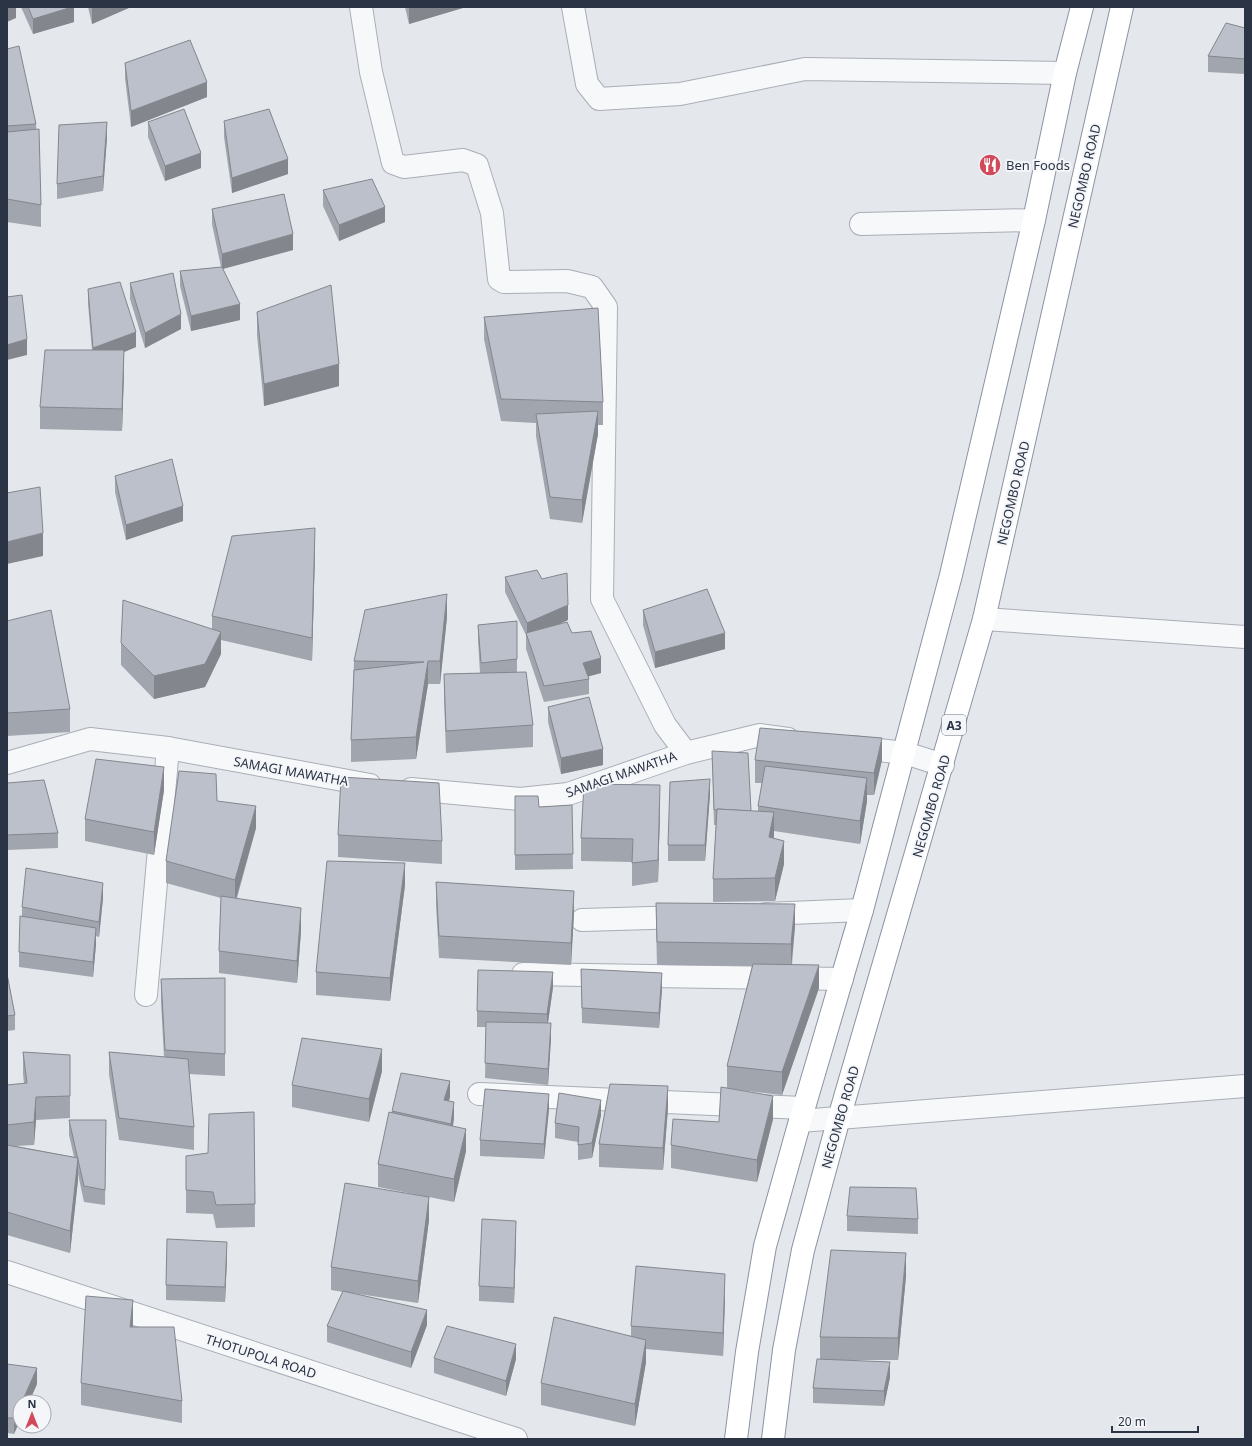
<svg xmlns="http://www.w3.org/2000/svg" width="1252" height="1446" font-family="'Noto Sans',sans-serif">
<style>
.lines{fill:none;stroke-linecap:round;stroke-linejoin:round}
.minor-casing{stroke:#a9aeb7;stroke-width:24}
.trunk-casing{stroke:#8b94a3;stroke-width:24}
.minor{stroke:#f7f8fa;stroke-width:22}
.trunk{stroke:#fff;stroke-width:22}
.wall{fill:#a1a5ae}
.shaded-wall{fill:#83868d}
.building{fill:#bbc0ca;stroke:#83868d}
.labels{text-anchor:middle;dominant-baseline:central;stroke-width:4;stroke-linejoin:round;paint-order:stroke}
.shield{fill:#f4f6f9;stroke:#676e7b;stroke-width:1}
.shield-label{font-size:12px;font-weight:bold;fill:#2b3445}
.poi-label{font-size:13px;fill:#2b3445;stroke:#f4f6f9;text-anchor:start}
.street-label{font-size:13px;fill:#2b3445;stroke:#f4f6f9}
</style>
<rect width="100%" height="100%" fill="#e4e7ec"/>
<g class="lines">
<!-- minor casing -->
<g class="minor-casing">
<g id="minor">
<path d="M361,7l10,65 22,91 11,4 59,-7 14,5 15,48 7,66 5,3 63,-1 25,6 14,20 -4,292 63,126 21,28"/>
<path d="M573,7l14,77 12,15 81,-5 125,-25 260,4"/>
<path d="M861,224l173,-4"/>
<path d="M984,619l261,18"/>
<path d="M852,747l53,6 38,12"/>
<path d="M7,763l83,-24 78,9 202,37"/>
<path d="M411,789l109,10 48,-5 118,-41 74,-18 28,4"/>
<path d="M766,914l96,-4"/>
<path d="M582,920l103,-3"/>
<path d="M523,974l319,5"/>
<path d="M146,995l22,-247"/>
<path d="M479,1094l325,14"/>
<path d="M800,1121l445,-35"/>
<path d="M7,1272l509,167"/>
</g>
</g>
<!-- trunk casing -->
<g class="trunk-casing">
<g id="trunk">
<path d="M736,1439l11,-87 18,-106 35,-125 62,-211 89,-335 83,-355 31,-147 17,-66"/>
<path d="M773,1439l11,-89 19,-100 36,-132 145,-499 138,-612"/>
</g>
</g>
<!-- minor -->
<use href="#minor" class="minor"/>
<!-- trunk -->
<use href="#trunk" class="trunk"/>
</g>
<!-- wall -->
<g class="wall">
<path d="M21,7h53v15l-41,12z"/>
<path d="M88,7h43l-39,17z"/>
<path d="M405,7h61l-57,17z"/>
<path d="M1245,28v46l-37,-2v-16z"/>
<path d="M7,49l29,75 5,81v22l-34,-5z"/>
<path d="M125,63l82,34 -76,30 -6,-49z"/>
<path d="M224,121l64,53 -56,19 -8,-56z"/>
<path d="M148,122l53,46 -36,13 -17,-44z"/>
<path d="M107,137l-4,54 -46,8v-15z"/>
<path d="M323,190l62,32 -46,19 -16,-35z"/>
<path d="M212,209l81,41 -70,19 17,51 -49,11 -11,-45v-15l41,-4 -9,-43z"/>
<path d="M130,283l51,46 -36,19 -15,-49z"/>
<path d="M88,289l48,58 -12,5v20l-2,59 -82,-2v-22l52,-57 -4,-46z"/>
<path d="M257,312l82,74 -75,20 -7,-71z"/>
<path d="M484,317l119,85v23h-5v9l-16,89 -32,-4 -14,-83v-13l-35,-2 -17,-82z"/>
<path d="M115,476l68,45 -57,19 -11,-48z"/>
<path d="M315,551l-3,110 -91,-21v14l-16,33 -51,12 -33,-34v-22l91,-14v-13z"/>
<path d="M505,577l37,2 26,41 -10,4 14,9 29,40 -13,3 1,3v15l-45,8 -18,-53v-14l-21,-43z"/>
<path d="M643,610l82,39 -70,19 -12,-43z"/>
<path d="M447,617l-7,67h-12l-12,75 -65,3v-22l3,-79z"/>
<path d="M7,621l63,88v23l-63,4z"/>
<path d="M517,621v51l16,53v22l-87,6 -2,-56v-23l36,-1 -2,-33v-15z"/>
<path d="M548,707l55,58 -42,9 -13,-52z"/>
<path d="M712,751l39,60h7v-5l4,-23h-7v-23h127l-8,35h-7v6l-7,43 -86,-13v7l10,26 -9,37 -62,1v-23l3,-54h-2z"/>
<path d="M7,783l51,50v15l-51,2z"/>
<path d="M164,790l-10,65 -69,-14v-22z"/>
<path d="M710,794l-5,67h-37v-16z"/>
<path d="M515,796l24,11 33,-2 1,64 -58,1z"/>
<path d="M217,801l39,27 -19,70 64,33 -4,52 -78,-10v-22l2,-53 -55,-15v-22z"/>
<path d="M660,808l-2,74 -26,4v-24l-51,-1v-23z"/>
<path d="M338,835l104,6v23l-104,-7z"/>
<path d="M436,882l138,31 -3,52 -132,-7 -3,-53z"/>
<path d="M405,885l-15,116 -74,-6v-23z"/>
<path d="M103,898l-4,39 -3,-1v8l-3,33 -74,-10v-15l3,-36v-9z"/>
<path d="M656,903l139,23 -3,39 27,23 -37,107 -44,-5 35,29 -16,63 -86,-14v-23l48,-23 8,-34v-22l25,-100 -95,-1 -1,-40z"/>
<path d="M581,969l81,20 -3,39 -77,-5z"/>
<path d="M7,974l8,41v15l-8,1z"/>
<path d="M225,978v98l-36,-2 5,53v23l-75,-10 -10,-66v-22l55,5 -3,-55v-23z"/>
<path d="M553,987l-5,36 3,15 -3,47 -63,-7 1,-51h-9v-16z"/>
<path d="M23,1052l47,3v63l-34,2 -2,25 -18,1 58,11 -5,-22v-15h37l-1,85 -21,-3 -6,-28v6l-8,73 -63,-18v-150l17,-1 -1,-10z"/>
<path d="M382,1071l-13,51 -77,-15v-22z"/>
<path d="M450,1097l-1,4 5,16 -1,9 13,25 -12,51 -25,-5v23l-11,83 -66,-10 75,32 -16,43 -84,-26v-16l16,-34 -12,-2v-23l93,-71 -46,-9v-23l14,-53z"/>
<path d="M668,1108l-5,62 -64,-3v-23z"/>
<path d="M549,1109l-5,50 -64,-3v-16z"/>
<path d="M254,1112l1,115 -39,1 -3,-14 -27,-1v-57l22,-3z"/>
<path d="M601,1115l-9,43 -14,2v-18l-23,-4v-15z"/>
<path d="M847,1216l71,3v15l-71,-3z"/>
<path d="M516,1236l-2,67 -35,-2v-15z"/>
<path d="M227,1257l-2,45 -59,-2v-15z"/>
<path d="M906,1276l-8,84h-53l45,17 -6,29 -71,-3v-15l7,-29v-22z"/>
<path d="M725,1297l-2,59 -77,-7v13l-11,64 -94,-21v-22l90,-47v-10z"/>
<path d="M133,1323v4l49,74v22l-101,-18v-22z"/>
<path d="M434,1358l82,1 -10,37 -72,-23z"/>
<path d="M7,1364l30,20 -8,18h-9l-6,32 -7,-1z"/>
</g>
<!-- shaded-wall -->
<g class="shaded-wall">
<path d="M7,7h9v11l-9,4z"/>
<path d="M72,7h2v15l-41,12v-15z"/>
<path d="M92,7h39l-39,17z"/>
<path d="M409,7h57l-57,17z"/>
<path d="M207,82v15l-76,30v-16z"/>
<path d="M107,122v15l-4,54v-15z"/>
<path d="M201,153v15l-36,13v-15z"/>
<path d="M288,159v15l-56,19v-15z"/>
<path d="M385,207v15l-46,19v-16z"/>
<path d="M293,234v16l-71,19v-15z"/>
<path d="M240,304v16l-49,11v-15z"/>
<path d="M181,314v15l-36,19v-15z"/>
<path d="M136,332v15l-12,5v20l-2,59v-22l-29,-45v-16z"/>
<path d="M27,339v16l-20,5v-15z"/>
<path d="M339,364v22l-75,20v-22z"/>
<path d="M598,411v23l-16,89v-23z"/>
<path d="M183,506v15l-57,19v-15z"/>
<path d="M315,528v23l-3,110v-23z"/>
<path d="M43,533v23l-36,8v-22z"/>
<path d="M447,594v23l-7,67v-23z"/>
<path d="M568,605v15l-41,18v-15z"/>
<path d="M221,632v22l-16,33 -51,12v-23z"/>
<path d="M725,633v16l-70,19v-16z"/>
<path d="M601,658v15l-18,5v-15z"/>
<path d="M428,661v23l-12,75v-22z"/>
<path d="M882,738v22l-8,35v-22z"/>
<path d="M603,749v16l-42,9v-16z"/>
<path d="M164,767v23l-10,65v-23z"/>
<path d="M867,778v23l-7,43v-23z"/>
<path d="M710,779v15l-5,67v-16z"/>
<path d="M660,785v23l-2,74v-22z"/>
<path d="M256,806v22l-21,74v-22z"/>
<path d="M774,812v23l-5,24v-22z"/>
<path d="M784,841v23l-9,37v-23z"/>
<path d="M405,863v22l-15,116v-23z"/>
<path d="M103,883v15l-4,39v-15z"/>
<path d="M574,891v22l-3,52v-22z"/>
<path d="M795,904v22l-4,41v-23z"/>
<path d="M301,908v23l-4,52v-22z"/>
<path d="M96,928v16l-3,33v-15z"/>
<path d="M819,965v23l-37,107v-23z"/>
<path d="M553,972v15l-6,42v-15z"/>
<path d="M662,973v16l-3,39v-15z"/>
<path d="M551,1023v15l-3,47v-16z"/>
<path d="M382,1049v22l-13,51v-23z"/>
<path d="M450,1081v16l-6,18v-15z"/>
<path d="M668,1086v22l-5,62v-22z"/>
<path d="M549,1094v15l-5,50v-15z"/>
<path d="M773,1096v23l-16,63v-22z"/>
<path d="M36,1097v23l-2,25v-23z"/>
<path d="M601,1100v15l-9,43v-15z"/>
<path d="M454,1102v15l-3,23v-16z"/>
<path d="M466,1129v22l-12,51v-23z"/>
<path d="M78,1158v22l-8,73v-22z"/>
<path d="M429,1197v23l-11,83v-22z"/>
<path d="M516,1221v15l-2,67v-15z"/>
<path d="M227,1242v15l-2,45v-15z"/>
<path d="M906,1253v23l-8,84v-22z"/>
<path d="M725,1274v23l-2,59v-23z"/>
<path d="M133,1300v23l-3,27v-23z"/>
<path d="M427,1310v15l-16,43v-16z"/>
<path d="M646,1340v22l-11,64v-22z"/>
<path d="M516,1344v15l-10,37v-15z"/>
<path d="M890,1362v15l-6,29v-15z"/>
<path d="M37,1368v16l-8,18h-7z"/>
<path d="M20,1406v15l-6,13v-16z"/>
</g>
<!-- building -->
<g class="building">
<path d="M28,7h44l-39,12z"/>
<path d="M1226,23l19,5v31l-37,-3z"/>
<path d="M190,40l17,42 -76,29 -6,-48z"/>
<path d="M19,46l17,78 -29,2v-77z"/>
<path d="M184,109l17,44 -36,13 -17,-44z"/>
<path d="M269,109l19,50 -56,19 -8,-57z"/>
<path d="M107,122l-4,54 -46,8 2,-59z"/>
<path d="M39,129l2,76 -34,-6v-67z"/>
<path d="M372,179l13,28 -46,18 -16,-35z"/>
<path d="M284,194l9,40 -71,20 -10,-45z"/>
<path d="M222,267l18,37 -49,12 -11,-45z"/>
<path d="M173,273l8,41 -36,19 -15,-50z"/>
<path d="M120,282l16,50 -43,16 -5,-59z"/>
<path d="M331,285l8,79 -75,20 -7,-72z"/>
<path d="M22,295l5,44 -20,6v-48z"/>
<path d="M598,308l5,94 -102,-3 -17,-82z"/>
<path d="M45,350h79l-2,59 -82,-2z"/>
<path d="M598,411l-16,89 -32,-3 -14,-83z"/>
<path d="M172,459l11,47 -57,19 -11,-49z"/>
<path d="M40,487l3,46 -36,9v-49z"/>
<path d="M315,528l-3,110 -100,-22 20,-80z"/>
<path d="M537,570l5,9 25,-6 1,32 -41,18 -22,-46z"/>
<path d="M707,589l18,44 -70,19 -12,-42z"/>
<path d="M447,594l-7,67h-12l-12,76 -65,3 3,-70 70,-8 -70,-1 11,-51z"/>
<path d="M123,600l98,32 -16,32 -51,12 -33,-33z"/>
<path d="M51,610l19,99 -63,4v-92z"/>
<path d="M517,621v38l-36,4 -3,-38z"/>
<path d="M567,622l5,11 19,-2 10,27 -18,5 6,16 -45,7 -18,-53z"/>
<path d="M526,672l7,53 -87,6 -2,-57z"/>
<path d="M589,697l14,52 -42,9 -13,-51z"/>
<path d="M760,728l122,10 -8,35 -119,-13z"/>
<path d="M712,751l36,2 3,58 -34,-2v1h-3z"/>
<path d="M96,759l68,8 -10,65 -69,-13z"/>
<path d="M765,766l102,12 -7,43 -102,-15z"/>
<path d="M179,771l37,3 1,27 39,5 -21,74 -69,-19z"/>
<path d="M341,777l98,6 3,58 -104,-6z"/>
<path d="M710,779l-5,66h-37l2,-63z"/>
<path d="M44,780l14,53 -51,2v-52z"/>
<path d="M584,784l76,1 -2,75 -26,3 1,-24 -52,-1z"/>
<path d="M515,796h23l1,11 33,-2 1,49 -58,1z"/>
<path d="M717,809l57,3 -5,25 15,4 -9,37 -62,1z"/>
<path d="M327,861l78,2 -15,115 -74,-6z"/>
<path d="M26,868l77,15 -4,39 -77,-15z"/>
<path d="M436,882l138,9 -3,52 -132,-7z"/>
<path d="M221,896l80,12 -4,53 -78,-10z"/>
<path d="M656,903l139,1 -4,40 -134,-2z"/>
<path d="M20,916l76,12 -3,34 -74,-10z"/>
<path d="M753,964l66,1 -37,107 -55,-6z"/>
<path d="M581,969l81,4 -3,40 -77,-5z"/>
<path d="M478,970l75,2 -6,42 -70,-3z"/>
<path d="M7,974l8,41 -8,1z"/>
<path d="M225,978v76l-60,-4 -4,-71z"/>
<path d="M486,1022l65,1 -3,46 -63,-6z"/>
<path d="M302,1038l80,11 -13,50 -77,-14z"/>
<path d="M23,1052l47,3v41l-34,1 -2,25 -27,3v-40l20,-2z"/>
<path d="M109,1052l79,7 6,68 -75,-9z"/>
<path d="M401,1073l49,8 -6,19 10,2 -3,22 -59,-13z"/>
<path d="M610,1084l58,2 -5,62 -64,-4z"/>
<path d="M721,1087l52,9 -16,64 -86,-15 2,-26 46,3z"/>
<path d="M485,1089l64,5 -5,50 -64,-4z"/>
<path d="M559,1093l42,7 -9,43 -14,2 1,-18 -24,-4z"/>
<path d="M254,1112l1,92 -39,1 -3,-13 -27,-2v-34l22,-3 1,-39z"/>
<path d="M389,1112l77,17 -12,50 -76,-15z"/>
<path d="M69,1120h37l-1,70 -21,-4z"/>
<path d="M7,1145l71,13 -8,73 -63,-19z"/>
<path d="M345,1183l84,14 -11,84 -87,-14z"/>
<path d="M850,1187l66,1 2,31 -71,-3z"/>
<path d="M482,1219l34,2 -2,67 -35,-2z"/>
<path d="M167,1239l60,3 -2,45 -59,-2z"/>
<path d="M831,1250l75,3 -8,85 -78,-1z"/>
<path d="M636,1266l89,8 -2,59 -92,-7z"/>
<path d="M343,1291l84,19 -16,42 -84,-26z"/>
<path d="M86,1296l47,4 -3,27h44l8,74 -101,-18z"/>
<path d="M554,1317l92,23 -11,64 -94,-21z"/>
<path d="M447,1326l69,18 -10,37 -72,-23z"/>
<path d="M817,1359l73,3 -6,29 -71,-3z"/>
<path d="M7,1364l30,4 -15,34h-2v4l-6,12h-7z"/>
</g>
<!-- icons -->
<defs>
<g id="restaurant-disc" transform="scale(1.15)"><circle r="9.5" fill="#d1495b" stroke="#f4f6f9"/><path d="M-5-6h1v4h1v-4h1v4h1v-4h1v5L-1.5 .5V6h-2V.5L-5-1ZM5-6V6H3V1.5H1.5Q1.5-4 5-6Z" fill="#fff"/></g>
</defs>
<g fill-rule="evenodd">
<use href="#restaurant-disc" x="990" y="165"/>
</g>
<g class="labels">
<!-- shield labels -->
<rect class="shield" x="942" y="715" width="24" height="20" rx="3"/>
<g class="shield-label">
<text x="954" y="725">A3</text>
</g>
<!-- poi labels -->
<g class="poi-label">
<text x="1006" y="165">Ben Foods</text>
</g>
<!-- street labels -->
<g class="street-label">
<text transform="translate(1084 176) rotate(-77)">NEGOMBO ROAD</text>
<text transform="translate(1013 493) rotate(-77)">NEGOMBO ROAD</text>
<text transform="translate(291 771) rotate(10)">SAMAGI MAWATHA</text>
<text transform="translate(621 774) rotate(-19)">SAMAGI MAWATHA</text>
<text transform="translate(931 806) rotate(-74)">NEGOMBO ROAD</text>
<text transform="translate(840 1117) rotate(-74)">NEGOMBO ROAD</text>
<text transform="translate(261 1356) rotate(18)">THOTUPOLA ROAD</text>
</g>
</g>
<!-- border -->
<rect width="1252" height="1446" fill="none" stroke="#2b3445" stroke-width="16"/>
<!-- north arrow -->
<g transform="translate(32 1414)"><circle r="19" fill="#f4f6f9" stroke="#a4a8b1"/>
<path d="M0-3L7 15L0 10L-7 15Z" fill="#d1495b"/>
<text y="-6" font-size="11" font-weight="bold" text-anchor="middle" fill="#2b3445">N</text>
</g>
<!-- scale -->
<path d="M1112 1426v6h86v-6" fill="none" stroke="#2b3445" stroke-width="2"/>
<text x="1118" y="1426" font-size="12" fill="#2b3445" stroke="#f4f6f9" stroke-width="3" paint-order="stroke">20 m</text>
</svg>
